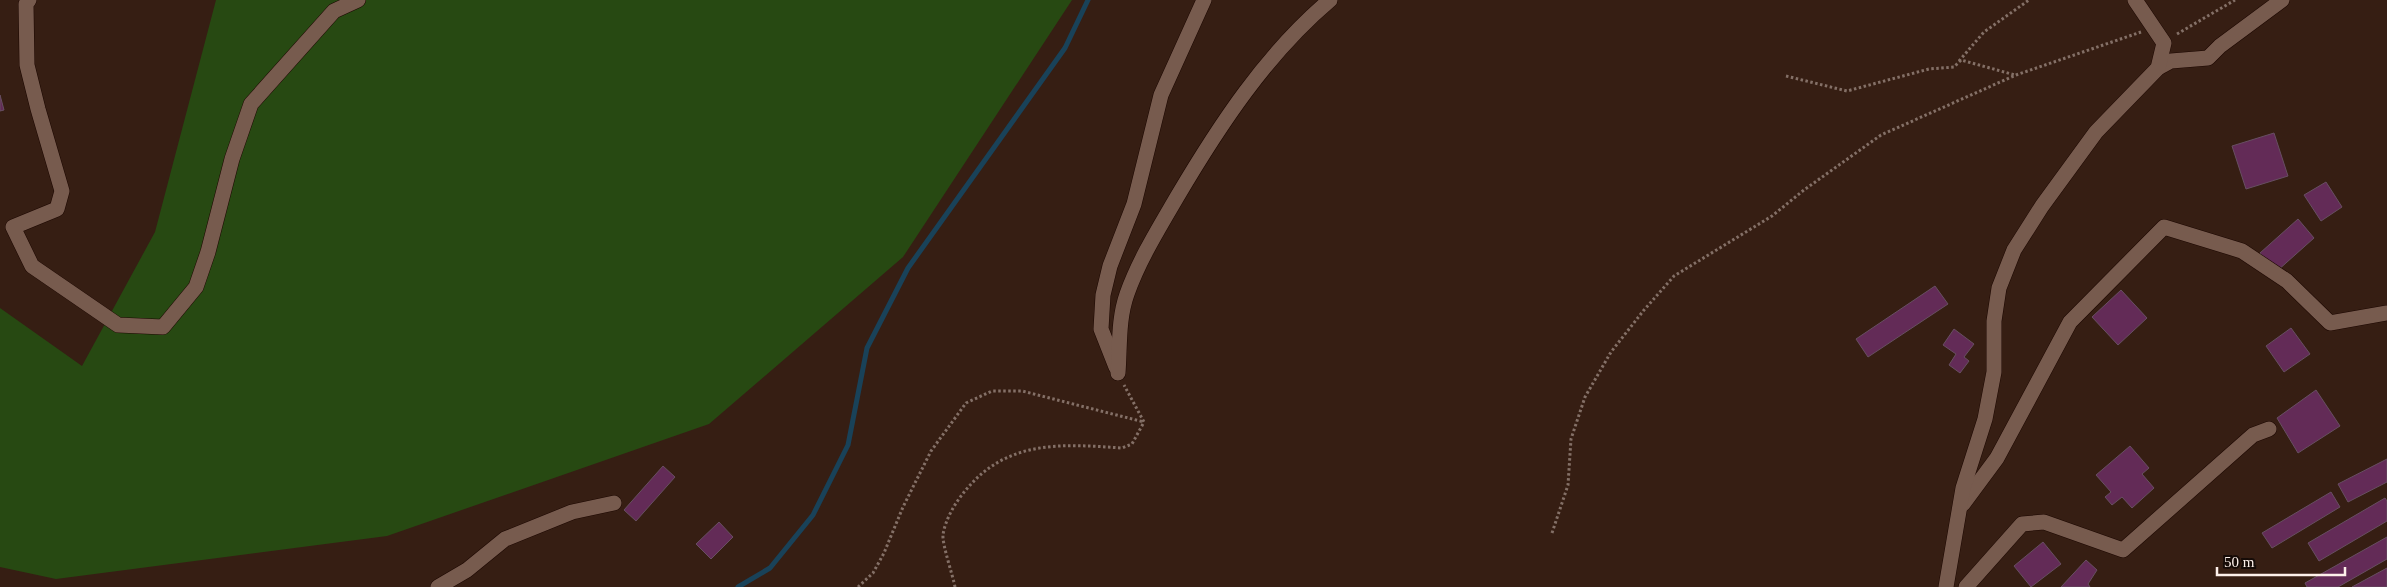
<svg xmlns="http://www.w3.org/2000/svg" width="2387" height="587" font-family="Georgia,serif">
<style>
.green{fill:#274912}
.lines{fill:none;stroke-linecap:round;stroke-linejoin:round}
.stream{stroke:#194259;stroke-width:5}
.building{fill:#632b57;stroke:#674f61}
.minor-casing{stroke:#1c0701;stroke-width:16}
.path{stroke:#847067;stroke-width:3;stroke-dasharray:2.5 2.5;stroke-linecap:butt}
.minor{stroke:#775b4e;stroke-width:15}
</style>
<rect width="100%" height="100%" fill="#361e13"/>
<!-- green -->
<path class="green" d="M216,0h856l-169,257 -194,167 -322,112 -331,43 -56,-12v-259l82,58 73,-134z"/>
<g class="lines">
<!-- stream -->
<path class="stream" d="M738,587l32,-19 43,-53 35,-70 19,-97 41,-80 157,-220 23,-48"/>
</g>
<!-- building -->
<g class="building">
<path d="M0,95l4,15 -4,1z"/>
<path d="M2274,133l14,43 -42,13 -14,-43z"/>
<path d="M2326,182l16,25 -21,14 -17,-26z"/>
<path d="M2298,219l16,19 -37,33 -17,-18z"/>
<path d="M1935,286l13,18 -80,53 -12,-18z"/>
<path d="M2121,290l26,28 -29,27 -26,-28z"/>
<path d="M2291,328l19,26 -26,18 -18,-26z"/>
<path d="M1954,329l20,15 -10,13 5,4 -9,12 -11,-8 7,-11 -13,-9z"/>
<path d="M2316,390l24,36 -42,27 -21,-35z"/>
<path d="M2130,446l19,22 -7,6 12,14 -22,20 -10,-11 -10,8 -7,-8 6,-5 -15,-17z"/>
<path d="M2387,459v23l-39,20 -10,-18z"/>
<path d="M663,466l12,11 -39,44 -12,-11z"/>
<path d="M2331,492l9,15 -68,41 -10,-15z"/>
<path d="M2385,498l2,3v20l-68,40 -11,-18z"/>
<path d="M719,522l14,15 -22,22 -15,-15z"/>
<path d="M2387,537v22l-49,28h-31l-2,-4z"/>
<path d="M2043,542l18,22 -30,23 -17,-21z"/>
<path d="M2086,560l11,10 -9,14 2,3h-29z"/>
<path d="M2387,568v19h-35z"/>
</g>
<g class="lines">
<!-- minor casing -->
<g class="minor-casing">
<g id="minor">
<path d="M29,0l-3,4 1,61 11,44 24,82 -5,18 -44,18 19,39 86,59 45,2 33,-40 12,-35 24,-93 19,-55 83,-93 24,-11"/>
<path d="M2158,68l13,-7 37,-3 12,-12 62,-46"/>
<path d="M1116,367l-15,-38 2,-34 7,-29 24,-62 27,-109 43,-95"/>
<path d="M1118,373c2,-26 0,-54 9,-79 12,-34 32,-66 50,-97 42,-71 89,-143 153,-197"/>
<path d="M1963,504l34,-46 73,-136 94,-95 78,24 45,30 43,42 57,-10"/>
<path d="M438,587l29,-17 38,-31 67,-27 42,-9"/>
<path d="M1946,587l17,-99 22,-69 9,-47v-51l5,-33 15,-38 28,-44 54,-74 62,-64 6,-25 -29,-43"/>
<path d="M1966,587l56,-63 22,-2 79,28 130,-115 16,-6"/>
</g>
</g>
<!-- path -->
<g class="path">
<path d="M2177,34l58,-34"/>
<path d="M1959,61l25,-29 45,-32"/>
<path d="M1786,76l61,15 82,-22 25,-2 7,-7 54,15"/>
<path d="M1552,533l16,-48 3,-46 14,-42 26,-45 33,-42 30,-34 98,-60 32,-26 77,-55 135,-60 125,-43"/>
<path d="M858,587l15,-14 11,-20 19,-46 28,-56 35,-48 26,-12h30l122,31"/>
<path d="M955,587c-2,-11 -13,-43 -12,-52 2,-15 12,-32 22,-44 42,-52 97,-47 157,-43l10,-4 12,-22 -20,-37"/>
</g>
<!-- minor -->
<use href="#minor" class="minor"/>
</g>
<!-- scale -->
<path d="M2217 567v8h128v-8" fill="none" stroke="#fdf0ea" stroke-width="2.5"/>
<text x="2224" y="567" font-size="15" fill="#fdf0ea" stroke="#160b07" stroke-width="4" paint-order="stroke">50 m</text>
</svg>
